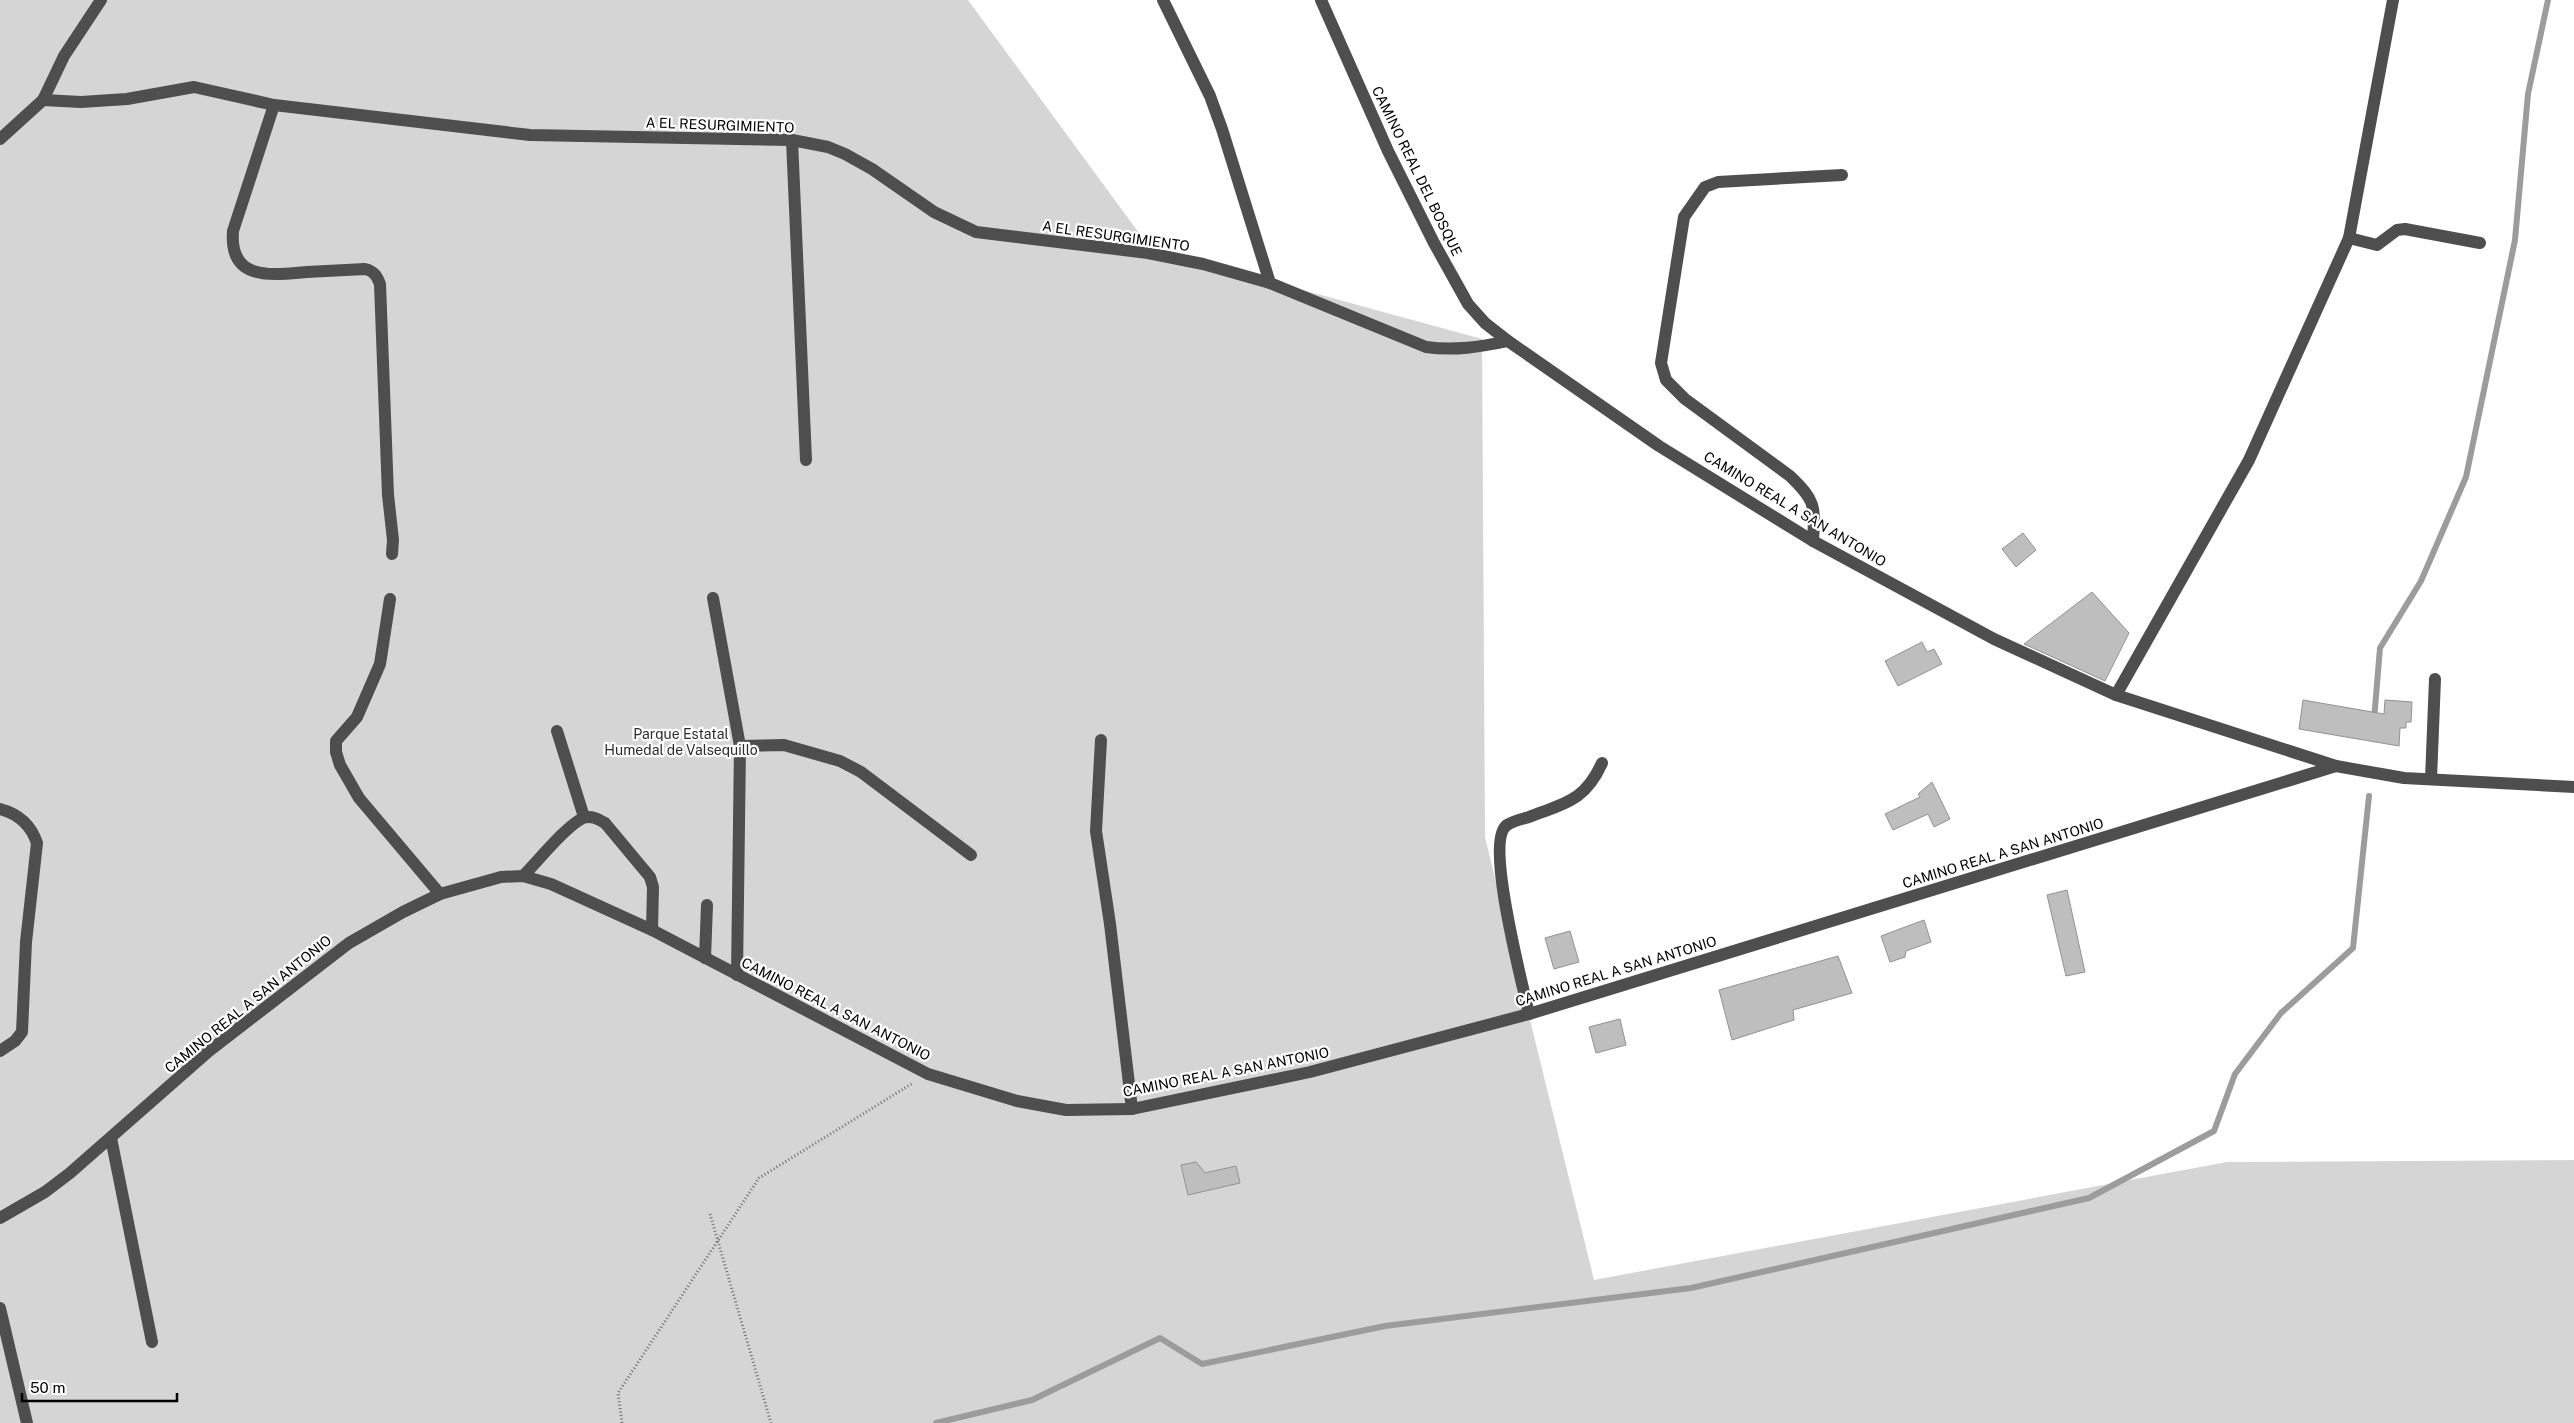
<svg xmlns="http://www.w3.org/2000/svg" width="2574" height="1423" font-family="'Public Sans',sans-serif">
<style>
.green{fill:#d5d5d5}
.lines{fill:none;stroke-linecap:round;stroke-linejoin:round}
.stream{stroke:#9c9c9c;stroke-width:6}
.building{fill:#bebebe;stroke:#929292}
.path{stroke:#707070;stroke-width:3;stroke-dasharray:1 2.5;stroke-linecap:butt}
.minor{stroke:#4e4e4e;stroke-width:12}
.labels{text-anchor:middle;dominant-baseline:central;stroke-width:4.5;stroke-linejoin:round;paint-order:stroke}
.street-label{font-size:14px;fill:#000;stroke:#fff}
.park-label{font-size:14px;fill:#2c2c2c;stroke:#fff}
</style>
<rect width="100%" height="100%" fill="#fff"/>
<!-- green -->
<path class="green" d="M0,0h968l182,248 332,91 3,498 109,443 633,-118 347,-2v263h-2574z"/>
<g class="lines">
<!-- stream -->
<g class="stream">
<path d="M2374,720l6,-72 41,-67 45,-104 49,-237 13,-146 20,-94"/>
<path d="M936,1423l96,-23 128,-62 42,26 183,-38 306,-38 398,-90 125,-67 21,-57 46,-61 72,-65 16,-152"/>
</g>
</g>
<!-- building -->
<g class="building">
<path d="M2023,533l13,17 -20,17 -14,-18z"/>
<path d="M2092,592l37,41 -24,48 -81,-37z"/>
<path d="M1922,642l5,10 7,-3 8,15 -44,22 -13,-25z"/>
<path d="M2303,700l81,14 1,-14 27,2 -1,20h-5v6h-6l-1,18 -100,-17z"/>
<path d="M1932,782l18,37 -16,8 -6,-13 -35,16 -8,-16 35,-17 -2,-3z"/>
<path d="M2067,890l18,82 -19,4 -19,-81z"/>
<path d="M1924,920l7,22 -25,9 -1,6 -15,5 -9,-26z"/>
<path d="M1570,931l9,31 -25,7 -9,-31z"/>
<path d="M1838,956l14,37 -59,17 1,10 -62,20 -13,-50z"/>
<path d="M1620,1019l6,26 -30,8 -7,-26z"/>
<path d="M1196,1162l9,11 31,-7 4,17 -52,12 -7,-30z"/>
</g>
<g class="lines">
<!-- path -->
<g class="path">
<path d="M710,1214l61,209"/>
<path d="M622,1423l-4,-30 141,-215 154,-95"/>
</g>
<!-- minor -->
<g class="minor">
<path d="M1163,0l47,96 12,33 48,154"/>
<path d="M1321,0l67,151 46,92 34,61 17,19 23,18 151,105 154,95 181,98 122,56 220,71 68,12 170,9"/>
<path d="M43,100l38,2 46,-3 67,-12 80,18 256,30 262,5 36,7 17,7 27,15 62,43 42,20 172,21 55,11 67,19 156,64c28,4 54,0 82,-6"/>
<path d="M274,105l-41,126c-4,51 39,44 74,41 19,-1 38,-2 58,-3 9,2 12,7 15,15l8,211 5,45 -1,14"/>
<path d="M0,139l43,-39 21,-44 37,-56"/>
<path d="M792,140l14,320"/>
<path d="M2349,238l28,7 20,-15 8,-1 75,14"/>
<path d="M1813,541c2,-35 3,-40 -23,-65l-105,-77 -19,-19 -5,-17 23,-146 21,-30 13,-5 124,-7"/>
<path d="M713,598l27,148 -3,229"/>
<path d="M390,599l-10,65 -23,53 -21,24v11l4,13 19,33 81,96"/>
<path d="M2116,695l133,-235 100,-222 44,-238"/>
<path d="M557,731l27,86"/>
<path d="M1101,740l-5,91 14,93 22,185"/>
<path d="M740,746l44,-1 56,16 21,11 110,83"/>
<path d="M2431,779l4,-100"/>
<path d="M0,809c19,5 31,16 37,34l-11,99 -4,90 -7,9 -15,10"/>
<path d="M523,876c15,-15 42,-49 60,-58 8,-3 15,1 22,5l45,54 3,10 -1,43"/>
<path d="M705,958l2,-53"/>
<path d="M1529,1014c-6,-29 -45,-173 -22,-189 6,-4 15,-6 22,-8 36,-14 56,-16 73,-54"/>
<path d="M111,1138l41,204"/>
<path d="M0,1218l45,-26 25,-19 139,-122 140,-108 54,-31 37,-18 61,-17 22,-1 28,8 101,46 276,144 89,27 49,9 66,-1 178,-37 219,-58 807,-248"/>
<path d="M0,1308l27,115"/>
</g>
</g>
<g class="labels">
<!-- street labels -->
<g class="street-label">
<text transform="translate(720 125) rotate(2)">A EL RESURGIMIENTO</text>
<text transform="translate(1417 171) rotate(64)">CAMINO REAL DEL BOSQUE</text>
<text transform="translate(1116 236) rotate(8)">A EL RESURGIMIENTO</text>
<text transform="translate(1795 509) rotate(31)">CAMINO REAL A SAN ANTONIO</text>
<text transform="translate(2003 853) rotate(-17)">CAMINO REAL A SAN ANTONIO</text>
<text transform="translate(1616 971) rotate(-17)">CAMINO REAL A SAN ANTONIO</text>
<text transform="translate(248 1004) rotate(-39)">CAMINO REAL A SAN ANTONIO</text>
<text transform="translate(836 1009) rotate(27)">CAMINO REAL A SAN ANTONIO</text>
<text transform="translate(1226 1072) rotate(-11)">CAMINO REAL A SAN ANTONIO</text>
</g>
<!-- park labels -->
<g class="park-label">
<text x="681" y="734">Parque Estatal<tspan x="681" dy="16">Humedal de Valsequillo</tspan></text>
</g>
</g>
<!-- scale -->
<path d="M22 1393v8h155v-8" fill="none" stroke="#000000" stroke-width="2.5"/>
<text x="30" y="1393" font-size="15" fill="#000000" stroke="#ffffff" stroke-width="4" paint-order="stroke">50 m</text>
</svg>
